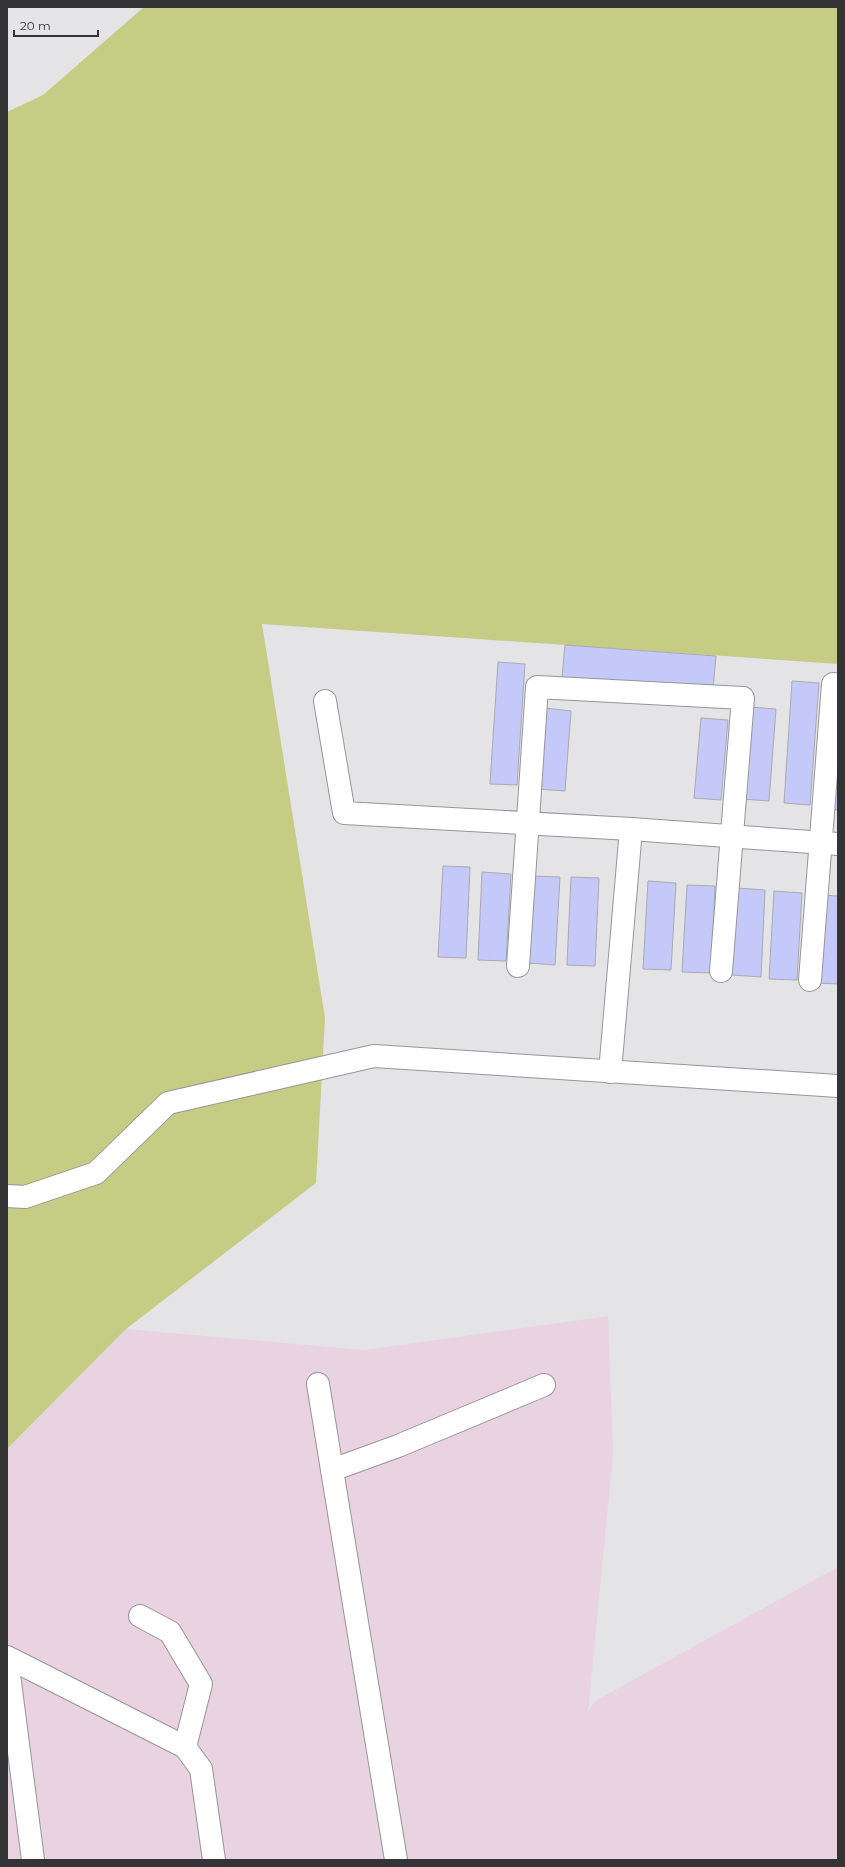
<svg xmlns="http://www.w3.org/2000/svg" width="845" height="1867" font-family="Montserrat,sans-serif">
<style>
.industrial{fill:#e9d3e0}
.green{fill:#c5cd84}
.building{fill:#c4c9fa;stroke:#aaaaad}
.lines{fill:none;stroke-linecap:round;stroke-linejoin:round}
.minor-casing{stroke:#969598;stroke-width:24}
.minor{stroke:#fff;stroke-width:22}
</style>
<rect width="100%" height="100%" fill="#e4e3e6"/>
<!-- industrial -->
<path class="industrial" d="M608,1316l5,138 -25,258 7,-11 243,-134v293h-831v-411l119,-120 238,21z"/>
<!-- green -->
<path class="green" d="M144,7h694v657l-576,-40 63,394 -9,165 -190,146 -119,120v-1337l36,-17z"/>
<!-- building -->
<g class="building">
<path d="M565,645l151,11 -3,33 -151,-12z"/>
<path d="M498,662l27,2 -8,121 -27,-1z"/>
<path d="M792,681l27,2 -9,122 -26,-2z"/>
<path d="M749,707l27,2 -7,92 -27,-2z"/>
<path d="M544,708l27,3 -6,80 -27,-2z"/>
<path d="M701,718l27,2 -7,80 -27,-2z"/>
<path d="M838,744v66l-9,-1z"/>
<path d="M443,866l27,1 -4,91 -28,-1z"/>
<path d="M482,872l29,2 -5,87 -28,-1z"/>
<path d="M532,876l28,1 -5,88 -27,-2z"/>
<path d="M571,877l28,1 -4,88 -28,-1z"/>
<path d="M648,881l28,2 -5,87 -28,-1z"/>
<path d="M687,885l28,1 -4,87 -29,-1z"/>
<path d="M737,888l28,2 -4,87 -29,-2z"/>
<path d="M774,891l28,2 -5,87 -28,-1z"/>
<path d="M822,895l16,1v88l-21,-1z"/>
</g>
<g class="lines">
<!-- minor casing -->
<g class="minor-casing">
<g id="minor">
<path d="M325,701l19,112 287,16 207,15"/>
<path d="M518,966l19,-279 206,11 -22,273"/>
<path d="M810,980l23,-296"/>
<path d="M610,1072l21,-243"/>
<path d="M7,1196l18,1 71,-24 72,-70 206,-47 464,30"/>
<path d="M318,1384l14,86"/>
<path d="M140,1616l30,16 31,52 -16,63"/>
<path d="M7,1657l178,90 16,22 13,91"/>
<path d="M7,1659l26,201"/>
<path d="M396,1860l-64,-390 66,-24 146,-61"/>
</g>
</g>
<!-- minor -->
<use href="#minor" class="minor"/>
</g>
<!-- border -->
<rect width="845" height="1867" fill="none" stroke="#343335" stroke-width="16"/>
<!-- scale -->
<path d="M14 30v6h84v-6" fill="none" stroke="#343335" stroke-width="2"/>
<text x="20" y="30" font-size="12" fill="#343335" stroke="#e4e3e6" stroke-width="3" paint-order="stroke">20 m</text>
</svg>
